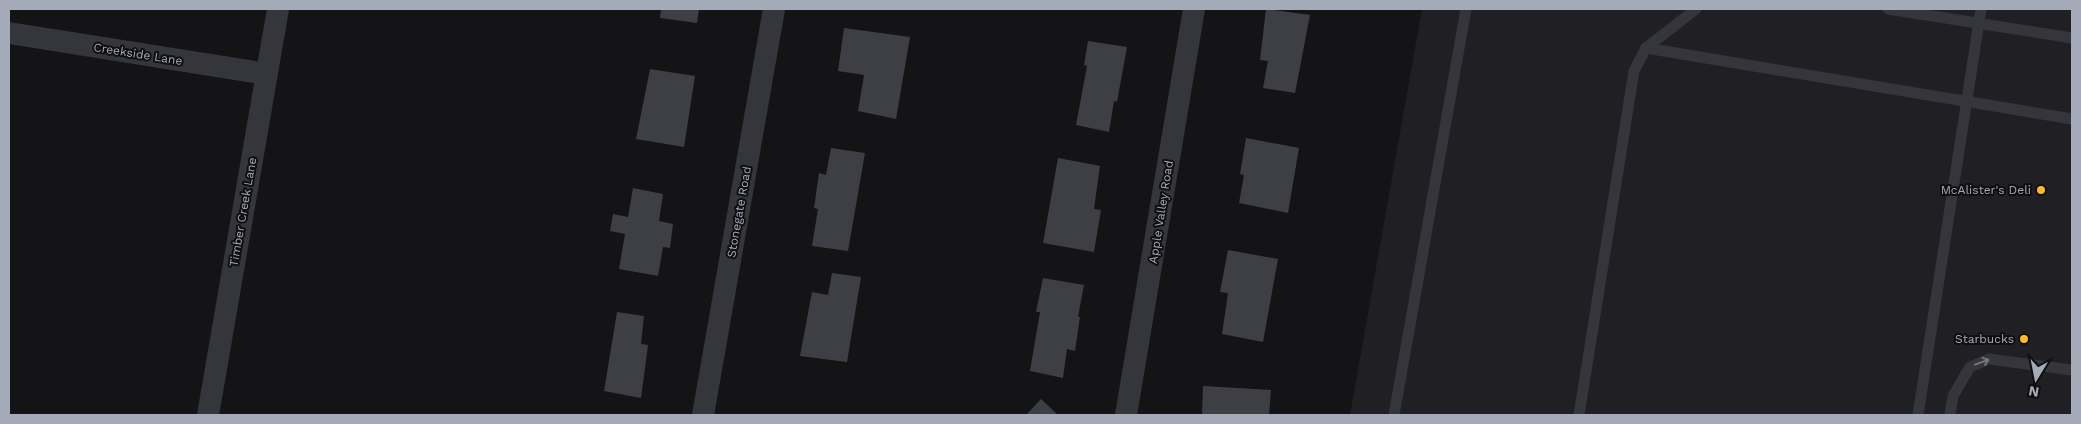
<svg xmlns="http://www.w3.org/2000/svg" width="2081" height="424" font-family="'Work Sans',sans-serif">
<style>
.built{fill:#202024}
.building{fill:#3e3f44}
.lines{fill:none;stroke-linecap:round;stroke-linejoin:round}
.lane{stroke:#35363c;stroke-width:11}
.street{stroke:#35363c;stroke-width:22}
.oneway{stroke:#737680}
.poi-dot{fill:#ffb924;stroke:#0f0f12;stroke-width:2}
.labels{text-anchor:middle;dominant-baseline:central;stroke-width:4;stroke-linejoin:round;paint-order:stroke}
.street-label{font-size:12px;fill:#a5aab8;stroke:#0f0f12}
.poi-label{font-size:12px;fill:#a5aab8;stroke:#0f0f12;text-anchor:end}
</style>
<rect width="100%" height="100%" fill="#141417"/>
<!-- built -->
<path class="built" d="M1422,9h650v406h-722z"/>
<!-- building -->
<g class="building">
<path d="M661,9h38l-2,14 -37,-5z"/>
<path d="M1266,9l44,6 -15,78 -32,-5 5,-27 -8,-1z"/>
<path d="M844,28l66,9 -14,82 -38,-8 6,-36 -26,-4z"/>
<path d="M1088,41l39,6 -10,55 -3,-1 -5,31 -33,-7 11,-59 -3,-1z"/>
<path d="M650,69l45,7 -11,71 -48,-8z"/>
<path d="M1246,138l53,10 -11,65 -49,-10 5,-28 -4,-1z"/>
<path d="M831,148l34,5 -17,98 -36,-5 6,-37 -4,-1 5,-35 7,2z"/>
<path d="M1058,158l42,8 -6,43 7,1 -7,42 -51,-9z"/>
<path d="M633,188l30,6 -4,27 14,3 -3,24 -7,-1 -5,29 -39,-7 6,-35 -15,-3 3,-17 15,3z"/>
<path d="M1228,250l50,9 -15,83 -41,-8 6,-41 -8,-1z"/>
<path d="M832,273l29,4 -14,85 -47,-6 12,-64 16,3z"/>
<path d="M1043,278l41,7 -6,32h2l-5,34 -8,-2 -4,29 -33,-7 10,-59h-4z"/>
<path d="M617,312l27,4 -3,28 7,1 -7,53 -37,-7z"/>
<path d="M1203,386l68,4 -2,25h-67z"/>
<path d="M1041,399l17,16h-32z"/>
</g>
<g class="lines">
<!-- lane -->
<g class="lane">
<path d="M1888,9l184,29"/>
<path d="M1646,48l426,71"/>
<path d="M1394,415l72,-406"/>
<path d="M1579,415l55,-344 12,-23 50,-39"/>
<path d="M1918,415l63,-406"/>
<path d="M1950,415l3,-19 17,-29 19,-8 83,11"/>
</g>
<!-- street -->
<g class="street">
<path d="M9,33l258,41"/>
<path d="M208,415l70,-406"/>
<path d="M703,415l71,-406"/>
<path d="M1126,415l68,-406"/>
</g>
</g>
<!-- one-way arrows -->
<defs><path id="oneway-shaft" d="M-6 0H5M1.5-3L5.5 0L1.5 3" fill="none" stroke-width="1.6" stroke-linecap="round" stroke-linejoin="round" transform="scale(1.25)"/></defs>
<use class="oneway" href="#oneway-shaft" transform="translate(1982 362) rotate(-20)"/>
<!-- markers -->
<g class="poi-dot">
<circle cx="2041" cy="190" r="5"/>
<circle cx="2024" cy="339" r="5"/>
</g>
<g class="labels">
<!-- street labels -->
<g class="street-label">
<text transform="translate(138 54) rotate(9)">Creekside Lane</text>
<text transform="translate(243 212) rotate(-80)">Timber Creek Lane</text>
<text transform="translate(739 212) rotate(-80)">Stonegate Road</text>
<text transform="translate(1161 212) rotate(-81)">Apple Valley Road</text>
</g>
<!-- poi labels -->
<g class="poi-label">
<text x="2031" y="190">McAlister's Deli</text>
<text x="2014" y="339">Starbucks</text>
</g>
</g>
<!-- border -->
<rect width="2081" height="424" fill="none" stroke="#a5aab8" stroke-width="20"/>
<!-- north arrow -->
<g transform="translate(2036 379) rotate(190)" stroke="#0f0f12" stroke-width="4" paint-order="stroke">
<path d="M0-4L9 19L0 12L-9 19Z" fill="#a5aab8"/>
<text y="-8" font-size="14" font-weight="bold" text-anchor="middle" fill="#a5aab8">N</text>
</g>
</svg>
